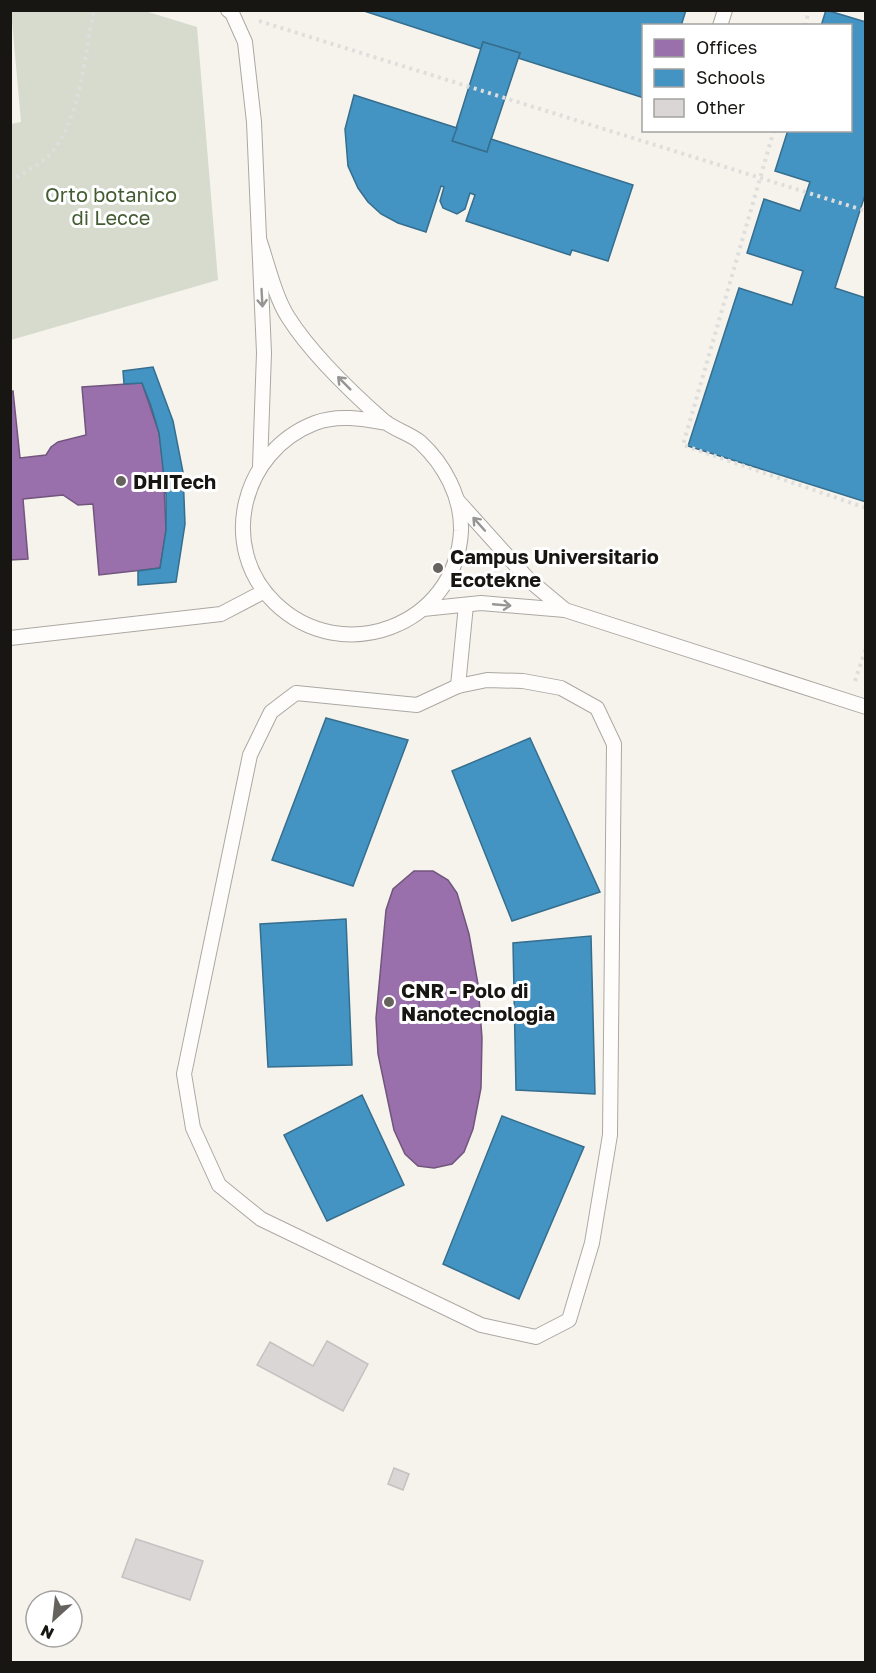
<svg xmlns="http://www.w3.org/2000/svg" width="876" height="1673" font-family="'Golos Text',sans-serif">
<style>
.green{fill:#d6dbcd}
.offices{fill:#9970ab;stroke:#72557d;stroke-width:1.5}
.schools{fill:#4393c3;stroke:#366e8e;stroke-width:1.5}
.building{fill:#d9d6d5;stroke:#c4c2c1;stroke-width:1.5}
.lines{fill:none;stroke-linecap:round;stroke-linejoin:round}
.lane-casing{stroke:#aba8a3;stroke-width:16}
.path{stroke:#dededc;stroke-width:4;stroke-dasharray:3 4.5;stroke-linecap:butt}
.lane{stroke:#fefdfc;stroke-width:14}
.oneway{stroke:#969593}
.poi-dot{fill:#66635e;stroke:#fff;stroke-width:2}
.labels{text-anchor:middle;dominant-baseline:central;stroke-width:6;stroke-linejoin:round;paint-order:stroke}
.park-label{font-size:20px;fill:#435c31;stroke:#fff}
.poi-label{font-size:20px;font-weight:bold;fill:#181612;stroke:#fff;text-anchor:start}
</style>
<rect width="100%" height="100%" fill="#f6f3ec"/>
<!-- green -->
<path class="green" d="M11,10l134,1 52,16 21,253 -207,60v-216l10,-2z"/>
<!-- offices -->
<g class="offices">
<path d="M142,383l17,50 4,30 3,67 -6,38 -61,7 -6,-71 -15,1 -15,-10 -40,4 5,60 -18,1v-168l3,-1 7,67 26,-3 5,-8 7,-5 28,-7 -4,-48z"/>
<path d="M414,871h19l15,9 9,13 12,41 9,50 4,54 -1,50 -8,41 -9,23 -12,12 -18,4 -16,-2 -13,-12 -11,-24 -16,-76 -2,-36 10,-108 7,-21z"/>
</g>
<!-- schools -->
<g class="schools">
<path d="M361,10h325l-5,16h-37v72l-126,-40 2,-5 -37,-11 -2,7z"/>
<path d="M826,10l40,12v170l-31,96 31,10v204l-178,-56 51,-158 53,17 11,-34 -56,-18 17,-54 36,12 10,-29 -35,-11 13,-41h62v-104h-29z"/>
<path d="M483,42l37,11 -33,99 -35,-11z"/>
<path d="M354,95l103,33 -5,13 35,11 4,-13 142,46 -25,76 -36,-11 -2,5 -104,-34 9,-26 -5,-2 -5,16 -8,5 -14,-6 -3,-7 4,-14 -3,-1 -15,46 -28,-9 -17,-9 -13,-12 -10,-14 -10,-22 -3,-37z"/>
<path d="M153,367l20,54 10,51 2,52 -9,58 -38,3v-14l22,-3 6,-38v-35l-7,-62 -8,-27 -9,-23 -18,1 -1,-13z"/>
<path d="M326,718l82,22 -55,146 -81,-26z"/>
<path d="M530,738l70,154 -88,29 -60,-150z"/>
<path d="M346,919l6,146 -84,2 -8,-143z"/>
<path d="M591,936l4,158 -79,-4 -3,-147z"/>
<path d="M362,1095l42,90 -77,36 -43,-86z"/>
<path d="M502,1116l82,31 -65,152 -76,-35z"/>
</g>
<!-- building -->
<g class="building">
<path d="M327,1341l41,23 -25,47 -86,-46 13,-23 43,24z"/>
<path d="M394,1468l15,6 -6,16 -15,-6z"/>
<path d="M136,1539l67,22 -13,39 -68,-23z"/>
</g>
<g class="lines">
<!-- lane casing -->
<g class="lane-casing">
<g id="lane">
<path d="M228,10l4,3 13,29 9,80 10,231 -4,113"/>
<path d="M720,26l5,-16"/>
<path d="M259,239c8,23 16,58 29,78 24,38 62,74 96,104 11,9 25,12 36,21 24,22 42,55 41,89 -5,95 -119,137 -186,72 -58,-56 -33,-152 40,-180 23,-9 49,-4 72,0"/>
<path d="M457,500l72,80 36,30"/>
<path d="M423,609l58,-6 84,7 301,97"/>
<path d="M10,638l211,-24 42,-22"/>
<path d="M487,680l36,1 38,7 36,20 17,36 -4,391 -18,108 -23,77 -33,17 -55,-12 -220,-106 -42,-34 -26,-57 -9,-54 66,-319 21,-43 25,-19 121,12 41,-19z"/>
<path d="M458,686l8,-81"/>
</g>
</g>
<!-- path -->
<g class="path">
<path d="M864,10l2,1"/>
<path d="M259,21l607,190"/>
<path d="M805,26l4,-16"/>
<path d="M774,130l-91,315 183,63"/>
<path d="M10,181c13,-8 28,-15 39,-26 31,-31 36,-103 45,-145"/>
<path d="M855,681l11,-33"/>
</g>
<!-- lane -->
<use href="#lane" class="lane"/>
</g>
<!-- one-way arrows -->
<defs><path id="oneway-shaft" d="M-6 0H5M1.5-3L5.5 0L1.5 3" fill="none" stroke-width="1.6" stroke-linecap="round" stroke-linejoin="round" transform="scale(1.5)"/></defs>
<g class="oneway">
<use href="#oneway-shaft" transform="translate(262 298) rotate(87)"/>
<use href="#oneway-shaft" transform="translate(344 383) rotate(-135)"/>
<use href="#oneway-shaft" transform="translate(479 524) rotate(-132)"/>
<use href="#oneway-shaft" transform="translate(502 605) rotate(5)"/>
</g>
<!-- markers -->
<g class="poi-dot">
<circle cx="121" cy="481" r="6"/>
<circle cx="438" cy="568" r="6"/>
<circle cx="389" cy="1002" r="6"/>
</g>
<g class="labels">
<!-- park labels -->
<g class="park-label">
<text x="111" y="194">Orto botanico<tspan x="111" dy="23">di Lecce</tspan></text>
</g>
<!-- poi labels -->
<g class="poi-label">
<text x="133" y="481">DHITech</text>
<text x="450" y="556">Campus Universitario<tspan x="450" dy="23">Ecotekne</tspan></text>
<text x="401" y="990">CNR - Polo di<tspan x="401" dy="23">Nanotecnologia</tspan></text>
</g>
</g>
<!-- border -->
<rect width="876" height="1673" fill="none" stroke="#181612" stroke-width="24"/>
<!-- legend -->
<rect x="642" y="24" width="210" height="108" fill="#ffffff" stroke="#a3a2a0" stroke-width="1.5"/>
<rect x="654" y="39" width="30" height="18" fill="#9970ab" stroke="#a3a2a0" stroke-width="1.5"/>
<text x="696" y="54" font-size="18" fill="#181612">Offices</text>
<rect x="654" y="69" width="30" height="18" fill="#4393c3" stroke="#a3a2a0" stroke-width="1.5"/>
<text x="696" y="84" font-size="18" fill="#181612">Schools</text>
<rect x="654" y="99" width="30" height="18" fill="#d9d6d5" stroke="#a3a2a0" stroke-width="1.5"/>
<text x="696" y="114" font-size="18" fill="#181612">Other</text>
<!-- north arrow -->
<g transform="translate(54 1619) rotate(207)"><circle r="28" fill="#ffffff" stroke="#a3a2a0" stroke-width="1.5"/>
<path d="M0-4.5L10 22L0 15L-10 22Z" fill="#66635e"/>
<text y="-9" font-size="16" font-weight="bold" text-anchor="middle" fill="#181612">N</text>
</g>
</svg>
